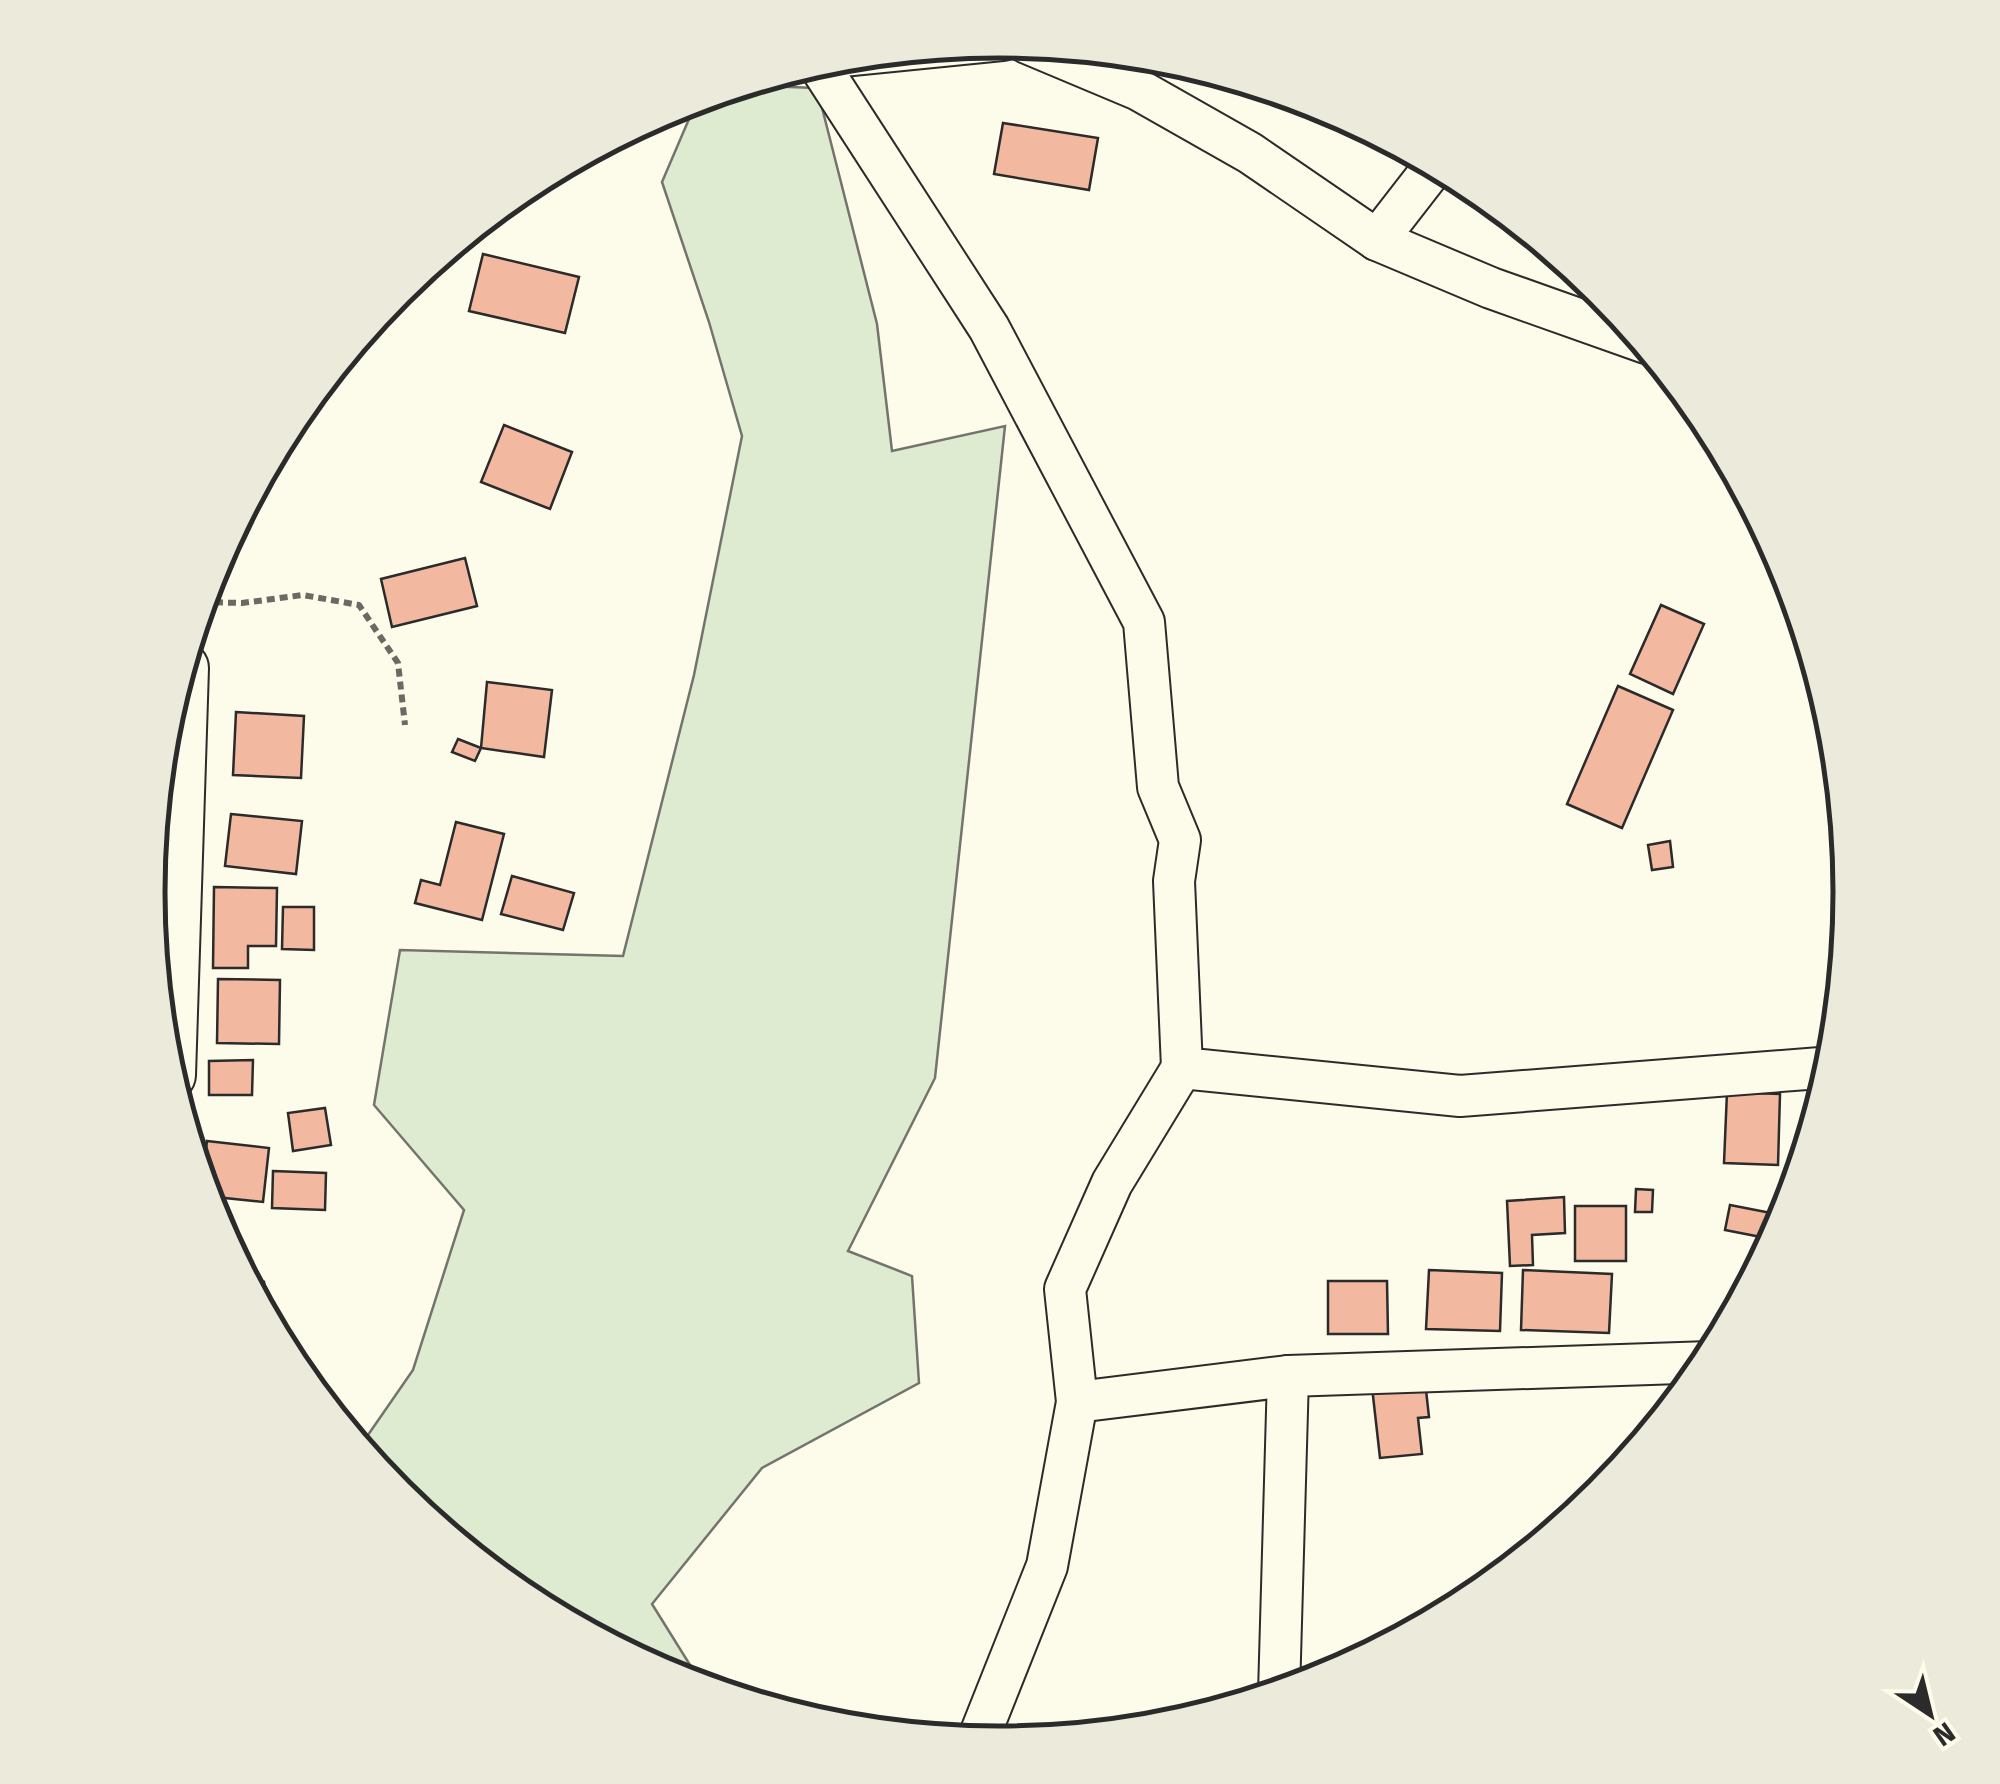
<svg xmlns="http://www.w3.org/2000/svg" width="2000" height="1784" font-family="'Fira Sans',sans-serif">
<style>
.green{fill:#deebd1;stroke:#74746e;stroke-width:2.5}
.building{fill:#f2b8a0;stroke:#2b2b2b;stroke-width:2.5}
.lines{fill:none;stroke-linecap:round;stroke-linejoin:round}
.minor-casing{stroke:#2b2b2b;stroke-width:44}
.major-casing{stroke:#2b2b2b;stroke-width:56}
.path{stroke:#6a6964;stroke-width:6;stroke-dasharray:8 5;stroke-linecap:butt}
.minor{stroke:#fdfbea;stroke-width:40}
.major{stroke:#fdfbea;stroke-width:52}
.rim{fill:none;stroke:#2b2b2b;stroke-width:5}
</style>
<rect width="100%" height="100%" fill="#fdfbea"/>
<!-- green -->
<path class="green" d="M739,85l78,3 60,236 15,127 113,-25 -70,652 -87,173 64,25 7,107 -157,85 -110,136 53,85 -32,-10 -147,-79 -129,-106 -38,-46 54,-78 51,-160 -90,-105 26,-155 223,6 71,-281 48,-239 -33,-114 -47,-140 36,-84z"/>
<!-- building -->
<g class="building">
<path d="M1003,123l95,15 -9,52 -95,-16z"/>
<path d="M483,254l96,23 -14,56 -96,-22z"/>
<path d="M504,425l68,27 -22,57 -69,-27z"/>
<path d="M465,558l12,48 -85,21 -11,-48z"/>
<path d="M1661,605l43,19 -31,70 -43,-20z"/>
<path d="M487,682l65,8 -8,67 -63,-9z"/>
<path d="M1618,686l55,24 -51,118 -55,-24z"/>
<path d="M236,712l68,4 -3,62 -68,-3z"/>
<path d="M458,739l23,9 -6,13 -23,-9z"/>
<path d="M231,814l71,7 -6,53 -71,-8z"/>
<path d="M456,822l48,12 -22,86 -67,-17 6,-23 19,5z"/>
<path d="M1670,841l3,26 -21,3 -4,-25z"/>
<path d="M512,876l62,17 -11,37 -62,-16z"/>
<path d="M214,887l63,1 -1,58h-28v22h-35z"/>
<path d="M283,907h31v43l-32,-1z"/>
<path d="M218,979l62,1 -1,64 -62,-1z"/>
<path d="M253,1060l-1,35h-43v-34z"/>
<path d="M1727,1092l53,2 -2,71 -54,-2z"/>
<path d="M325,1108l6,37 -38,6 -5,-38z"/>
<path d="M207,1141l62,7 -6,54 -57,-6 -4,-14z"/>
<path d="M273,1171l53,2 -1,37 -53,-2z"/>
<path d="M1636,1189l17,1 -1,22h-17z"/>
<path d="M1564,1197l1,36 -33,2 1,30 -23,1 -3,-65z"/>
<path d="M1730,1205l41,8 -5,25 -41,-8z"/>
<rect x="1575" y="1206" width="51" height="55"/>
<path d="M1429,1270l73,3 -2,58 -74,-2z"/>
<path d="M1523,1270l89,4 -3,59 -88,-3z"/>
<path d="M1328,1281h59l1,53h-60z"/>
<path d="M264,1282l3,37 -19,-35z"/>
<path d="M1425,1381l4,36 -11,1 4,36 -42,4 -8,-71z"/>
</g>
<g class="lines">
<!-- minor casing -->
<g class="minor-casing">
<g id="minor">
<path d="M1027,43l112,47 111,63 127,87 114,48 155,55"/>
<path d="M832,57l170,-17"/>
<path d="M817,62l172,266 155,294 14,165 22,53 -6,41 8,187 278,28 373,-29"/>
<path d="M1377,240l59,-76"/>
<path d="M1077,1402l211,-26 422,-14"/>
<path d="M1279,1693l9,-317"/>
<path d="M977,1742l70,-176 30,-164 -12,-113 47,-106 70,-115"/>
</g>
</g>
<!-- major casing -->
<g class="major-casing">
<path id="major" d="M169,1075l13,-407"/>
</g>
<!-- path -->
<path class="path" d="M202,602l40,1 61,-8 56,10 39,58 7,62"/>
<!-- minor -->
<use href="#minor" class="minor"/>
<!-- major -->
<use href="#major" class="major"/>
</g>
<!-- crop -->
<path d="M0 0H2000V1784H0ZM165 892a834 834 0 1 1 1668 0a834 834 0 1 1-1668 0Z" fill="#eceadb" fill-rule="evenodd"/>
<path class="rim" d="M165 892a834 834 0 1 1 1668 0a834 834 0 1 1-1668 0Z"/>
<!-- north arrow -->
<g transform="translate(1930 1714) rotate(145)" stroke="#fdfbea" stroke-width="8" paint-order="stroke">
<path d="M0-8L18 38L0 25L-18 38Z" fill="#2b2b2b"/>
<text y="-15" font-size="28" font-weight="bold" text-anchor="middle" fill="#2b2b2b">N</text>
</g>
</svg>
